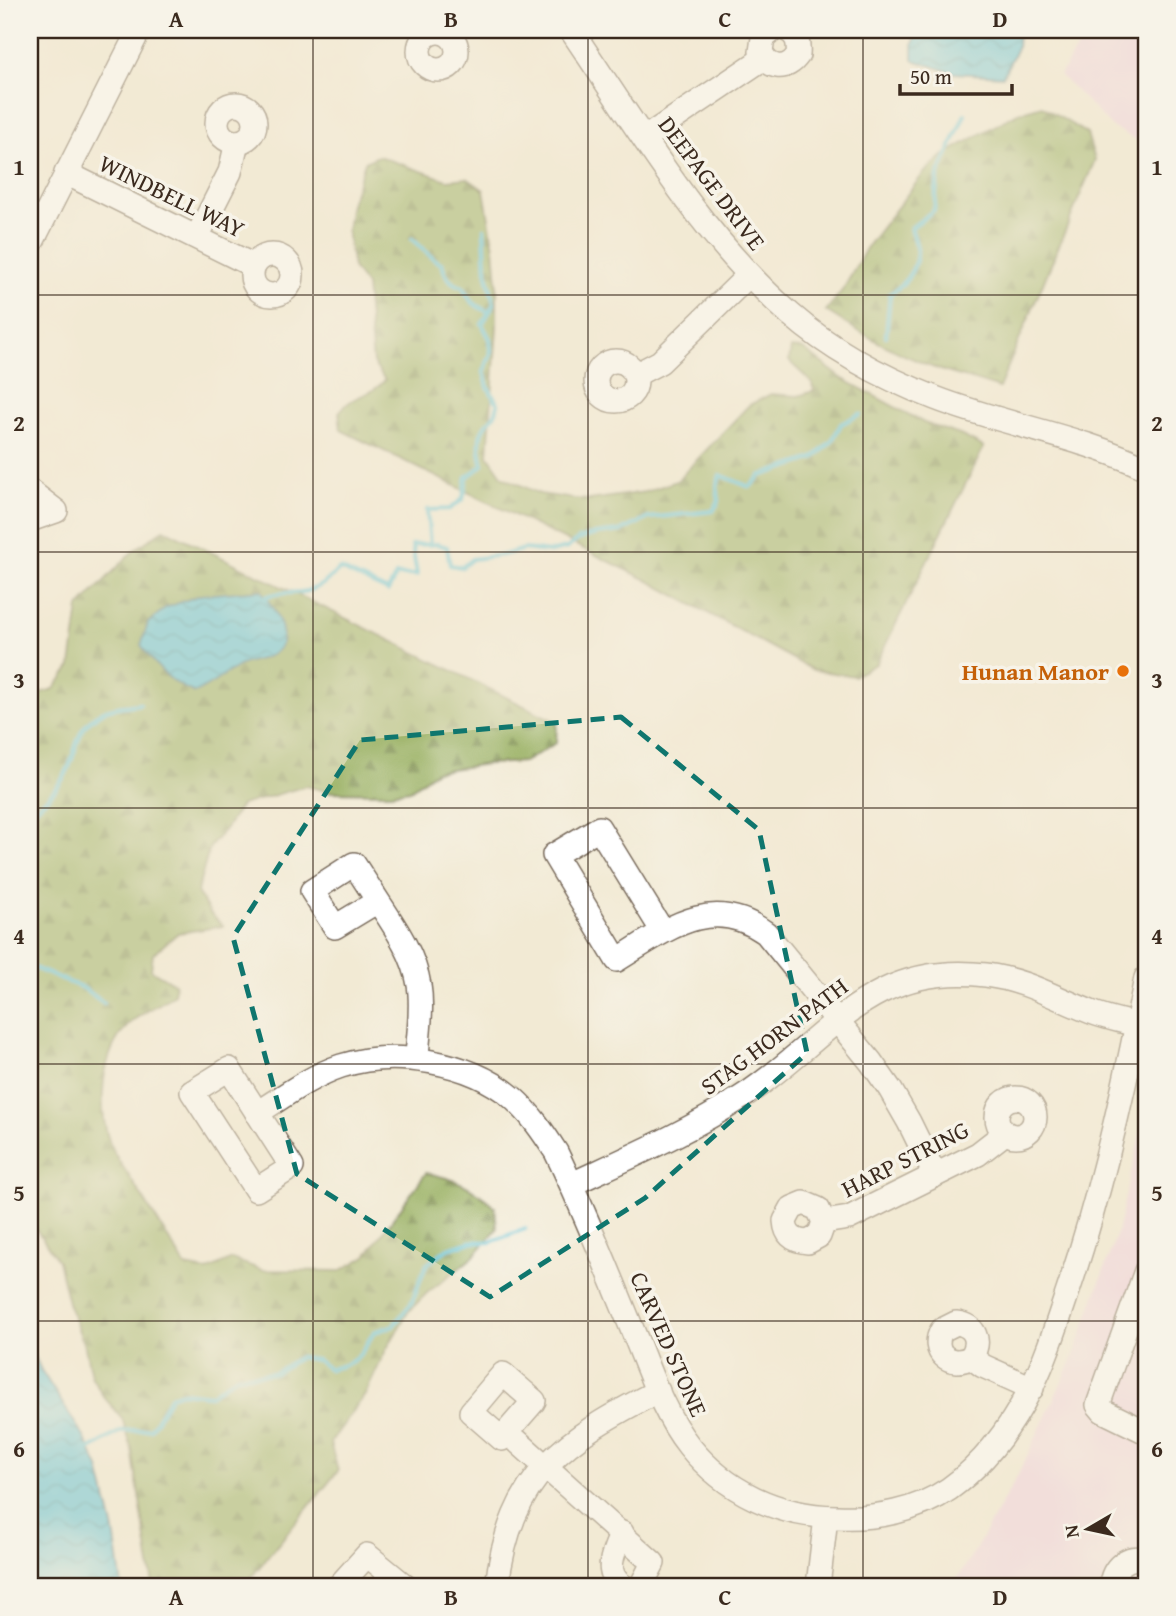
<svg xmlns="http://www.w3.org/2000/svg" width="1176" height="1616" font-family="'Gentium Book Plus',serif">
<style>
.built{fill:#f1d0e3}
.forest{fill:url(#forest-firs);stroke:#6a6d40;stroke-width:2}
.water{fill:url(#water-waves);stroke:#4b767c;stroke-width:2}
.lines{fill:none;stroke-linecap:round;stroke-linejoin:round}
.stream{stroke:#5bc2d9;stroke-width:4.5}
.minor-casing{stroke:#7b6d5e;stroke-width:26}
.minor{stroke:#fff;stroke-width:23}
.marked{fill:none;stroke:#0f766e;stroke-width:5;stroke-dasharray:14 9;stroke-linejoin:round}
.grid{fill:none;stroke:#3b2a1e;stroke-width:2;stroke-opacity:0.55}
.food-dot{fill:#e8710a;stroke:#f7f3e8;stroke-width:2.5}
.labels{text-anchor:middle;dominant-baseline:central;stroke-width:7;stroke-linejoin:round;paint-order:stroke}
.street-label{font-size:24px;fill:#3b2a1e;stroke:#f7f3e8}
.food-label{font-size:24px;font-weight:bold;fill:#c56008;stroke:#f7f3e8;text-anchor:end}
.neatline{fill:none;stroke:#3b2a1e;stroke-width:2.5}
.grid-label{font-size:23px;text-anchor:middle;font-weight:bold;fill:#3b2a1e}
</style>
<defs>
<pattern id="forest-firs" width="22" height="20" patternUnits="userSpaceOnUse" patternTransform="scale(1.75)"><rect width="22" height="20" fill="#98b062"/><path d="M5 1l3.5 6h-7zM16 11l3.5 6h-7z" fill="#7d8f50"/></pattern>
<pattern id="water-waves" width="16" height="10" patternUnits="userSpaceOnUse" patternTransform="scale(1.75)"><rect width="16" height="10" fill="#5bc2d9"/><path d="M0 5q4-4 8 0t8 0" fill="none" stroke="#4c9eaf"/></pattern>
</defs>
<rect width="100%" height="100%" fill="#f7f3e8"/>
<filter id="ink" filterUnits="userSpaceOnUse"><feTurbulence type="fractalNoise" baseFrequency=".0143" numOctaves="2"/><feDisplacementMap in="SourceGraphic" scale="14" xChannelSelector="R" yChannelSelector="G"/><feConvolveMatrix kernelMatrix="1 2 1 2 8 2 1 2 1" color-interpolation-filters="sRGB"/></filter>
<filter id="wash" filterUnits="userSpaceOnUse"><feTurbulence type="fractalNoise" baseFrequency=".00686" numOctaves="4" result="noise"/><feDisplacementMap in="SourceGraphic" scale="28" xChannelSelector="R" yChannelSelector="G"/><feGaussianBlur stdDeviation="1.57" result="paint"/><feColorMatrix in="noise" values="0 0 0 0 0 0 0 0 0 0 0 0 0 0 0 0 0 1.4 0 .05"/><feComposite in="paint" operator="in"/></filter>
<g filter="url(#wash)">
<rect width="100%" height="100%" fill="#f2ead4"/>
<!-- built -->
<g class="built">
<path d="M1088,30h58v115l-34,-18 -52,-52z"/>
<path d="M1146,1109v477h-195l16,-22 51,-89 55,-117 44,-125z"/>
</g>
<!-- forest -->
<g class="forest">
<path d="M1042,106l45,28 8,26 -96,228c-22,-8 -46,-13 -67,-21 -38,-15 -73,-34 -106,-56l18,-23 24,-43 56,-72 20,-18 45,-26 29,-16z"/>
<path d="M378,156l69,24 20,-2 17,12 10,58 3,34v44l-9,129 15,22 37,17 34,5 16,1 55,-8 32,-11 72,-76 22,-11 27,2 16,-5 -1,-7 -24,-23 2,-13 12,1 40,30 81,44 36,12 24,12 -108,217 -22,12 -41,-6 -168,-91 -304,-149 -2,-18c16,-20 29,-13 46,-32l-12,-17 -7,-77 -13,-18 -6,-37 4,-28 14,-41z"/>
<path d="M164,529l393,193 -1,21 -32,19 -37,2 -51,7 -26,19 -20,3 -60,-1 -24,-6 -65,19 -15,23 -16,19 -13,45 13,21 13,13 -45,7 -25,21 -2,16 24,14 -1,10c-16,13 -38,20 -51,37 -23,29 -25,80 -13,113 5,13 15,25 22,37 18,28 36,57 54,86l21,4 25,-12 30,11 78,1 26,-15 60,-83c31,6 46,13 69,34l2,22 -24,28 -46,36 -19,19 -22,38 -21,45 -35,48 8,28 -94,115h-91l-21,-137 -10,-31 -19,-22 -12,-20 -6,-29 -17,-44 -10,-42 -22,-32 -6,-21v-512l24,-7 17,-23 8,-59 54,-56z"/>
</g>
<!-- water -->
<g class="water">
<path d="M918,30h100l-1,18 -14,28 -49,-3 -41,-13v-16z"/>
<path d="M261,590c11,15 34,48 13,63 -11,8 -26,7 -37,14 -14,8 -27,19 -42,26 -25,-10 -39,-26 -54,-48l7,-22 17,-15 35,-13z"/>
<path d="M30,1346l11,24 43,67 15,31 15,63 8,55h-92z"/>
</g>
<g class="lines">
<!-- stream -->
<g class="stream">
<path d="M412,239l22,20 8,5c4,13 7,19 21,23 6,14 12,19 26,25"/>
<path d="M886,336l4,-42c14,-9 27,-25 27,-43 0,-7 -4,-16 -6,-23l23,-18 4,-34 27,-62"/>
<path d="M430,545l-3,-35 23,-1 13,-10 4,-22 16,-12c-3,-11 -6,-25 0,-36 6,-12 12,-8 15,-25l-10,-17 -4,-15 7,-19 -1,-14 -8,-15 12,-20 -8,-34 -2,-41"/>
<path d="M263,599c13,-9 29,-4 44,-8 14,-3 23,-13 33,-22l48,22 8,-16h21l-5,-30 25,-1 10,3 3,18 12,2 10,-8 31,-4 21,-6 26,3 17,-4 12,-9 17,-5 25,-3 28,-13 64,-7 6,-10 -2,-14 3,-12 30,12 10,-11 54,-18 18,-17 9,-17 19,-10"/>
<path d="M30,813c13,-11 25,-21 34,-36 15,-25 9,-50 38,-65 11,-6 25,-6 38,-8"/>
<path d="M34,968l49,20 21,15"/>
<path d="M87,1451l34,-20 30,-2 20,-33 11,-4 28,3 27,-19 38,-3 25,-16 17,3 12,9c28,-5 31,-13 45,-37l19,-6 18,-22 15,-39 21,-16 24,-7h19l35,-13"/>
</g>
</g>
</g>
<g filter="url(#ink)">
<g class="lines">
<!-- minor casing -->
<g class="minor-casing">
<g id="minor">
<path d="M571,30c67,98 128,204 219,284 41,36 94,64 145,84 69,27 145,38 211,70"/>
<path d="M773,30l-10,8 -2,14c8,18 26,19 37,3 1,-11 0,-20 -11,-25"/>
<circle cx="438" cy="51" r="19"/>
<circle cx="236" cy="123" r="19"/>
<path d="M645,138l119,-80"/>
<path d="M66,173l188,93"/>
<path d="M197,237l33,-65 7,-30"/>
<path d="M30,246l109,-216"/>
<circle cx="272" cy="275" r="20"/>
<circle cx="616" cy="381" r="20"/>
<path d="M635,375l25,-13 89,-87"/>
<path d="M30,491l26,20 -26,9"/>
<path d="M378,901l-24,-37 -42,27 23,36 43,-26c17,26 36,53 41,84 4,24 -1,50 -2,73"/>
<path d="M663,932l-64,-104 -45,27 63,105c49,-30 94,-67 149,-27l105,129 19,27 19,33 26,53"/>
<path d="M229,1069l63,98 -36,23 -64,-98z"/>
<circle cx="1016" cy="1117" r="19"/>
<path d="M257,1113c27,-17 54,-37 84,-47 53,-17 129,-5 172,32 18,16 30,34 43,54 30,62 55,126 81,189 14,35 28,75 52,105 37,46 89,70 148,71 38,2 80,-6 112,-28 35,-25 62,-62 81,-99 16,-31 27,-66 38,-99 34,-101 58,-208 78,-313"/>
<path d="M572,1184c58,-27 116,-52 170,-87 86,-56 125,-136 244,-122 40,5 69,23 105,37 15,6 31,9 46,13"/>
<path d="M824,1222l-5,14 -11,6c-14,-1 -22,-6 -23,-21l7,-13 12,-5 14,6 6,13 25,-4 129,-64 27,-21"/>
<path d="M1146,1271l-48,134 5,6 43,21"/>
<path d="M971,1357c-20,12 -42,-5 -29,-27l14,-7c19,2 26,18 15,34l12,9 49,22"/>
<path d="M507,1432l27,-31 -31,-27 -32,38 31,27 5,-7 146,131 -12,23"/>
<path d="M622,1533c-8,18 -20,40 1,53"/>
<path d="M339,1586l28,-31 38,31"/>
<path d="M497,1586c13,-111 67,-147 161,-195"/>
<path d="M818,1586l8,-69"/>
<path d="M1111,1586c1,-18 17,-33 35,-26"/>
</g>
</g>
<!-- minor -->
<use href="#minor" class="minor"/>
</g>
</g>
<!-- marked area -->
<path d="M0 0H1176V1616H0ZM621,717l138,113 48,223 -162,145 -155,99 -193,-123 -64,-237 127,-197z" fill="#f2ead4" fill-opacity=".55" fill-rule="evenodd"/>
<path class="marked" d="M621,717l138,113 48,223 -162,145 -155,99 -193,-123 -64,-237 127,-197z"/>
<!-- grid -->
<path class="grid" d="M313,30v1556M588,30v1556M863,30v1556M30,295h1116M30,552h1116M30,808h1116M30,1064h1116M30,1321h1116"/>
<!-- markers -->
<circle class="food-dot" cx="1123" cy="671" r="7"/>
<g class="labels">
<!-- street labels -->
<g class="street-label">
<text transform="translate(712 183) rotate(53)">DEEPAGE DRIVE</text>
<text transform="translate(172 196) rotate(26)">WINDBELL WAY</text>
<text transform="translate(774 1036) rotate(-37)">STAG HORN PATH</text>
<text transform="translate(905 1159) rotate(-27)">HARP STRING</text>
<text transform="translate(669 1344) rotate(66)">CARVED STONE</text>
</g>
<!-- food labels -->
<g class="food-label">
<text x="1109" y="671">Hunan Manor</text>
</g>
</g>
<!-- margin -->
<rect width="1176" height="1616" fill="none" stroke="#f7f3e8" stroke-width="77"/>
<!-- north arrow -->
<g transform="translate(1088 1529) rotate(261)" stroke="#f7f3e8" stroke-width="5" paint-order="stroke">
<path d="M0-5L12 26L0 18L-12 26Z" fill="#3b2a1e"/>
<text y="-10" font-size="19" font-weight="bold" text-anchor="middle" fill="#3b2a1e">N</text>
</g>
<!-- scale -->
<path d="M900 84v10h112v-10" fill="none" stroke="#3b2a1e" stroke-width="3.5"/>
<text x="910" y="84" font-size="21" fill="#3b2a1e" stroke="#f7f3e8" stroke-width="5" paint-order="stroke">50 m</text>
<rect x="38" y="38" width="1100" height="1540" class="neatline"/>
<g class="grid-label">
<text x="176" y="27">A</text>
<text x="451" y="27">B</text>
<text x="725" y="27">C</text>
<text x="1000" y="27">D</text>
<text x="19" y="175">1</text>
<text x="1157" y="175">1</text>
<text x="19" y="431">2</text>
<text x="1157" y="431">2</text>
<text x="19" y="688">3</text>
<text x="1157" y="688">3</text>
<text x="19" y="944">4</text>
<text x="1157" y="944">4</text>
<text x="19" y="1201">5</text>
<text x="1157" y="1201">5</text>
<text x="19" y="1457">6</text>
<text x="1157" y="1457">6</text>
<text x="176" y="1605">A</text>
<text x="451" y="1605">B</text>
<text x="725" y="1605">C</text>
<text x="1000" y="1605">D</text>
</g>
</svg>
